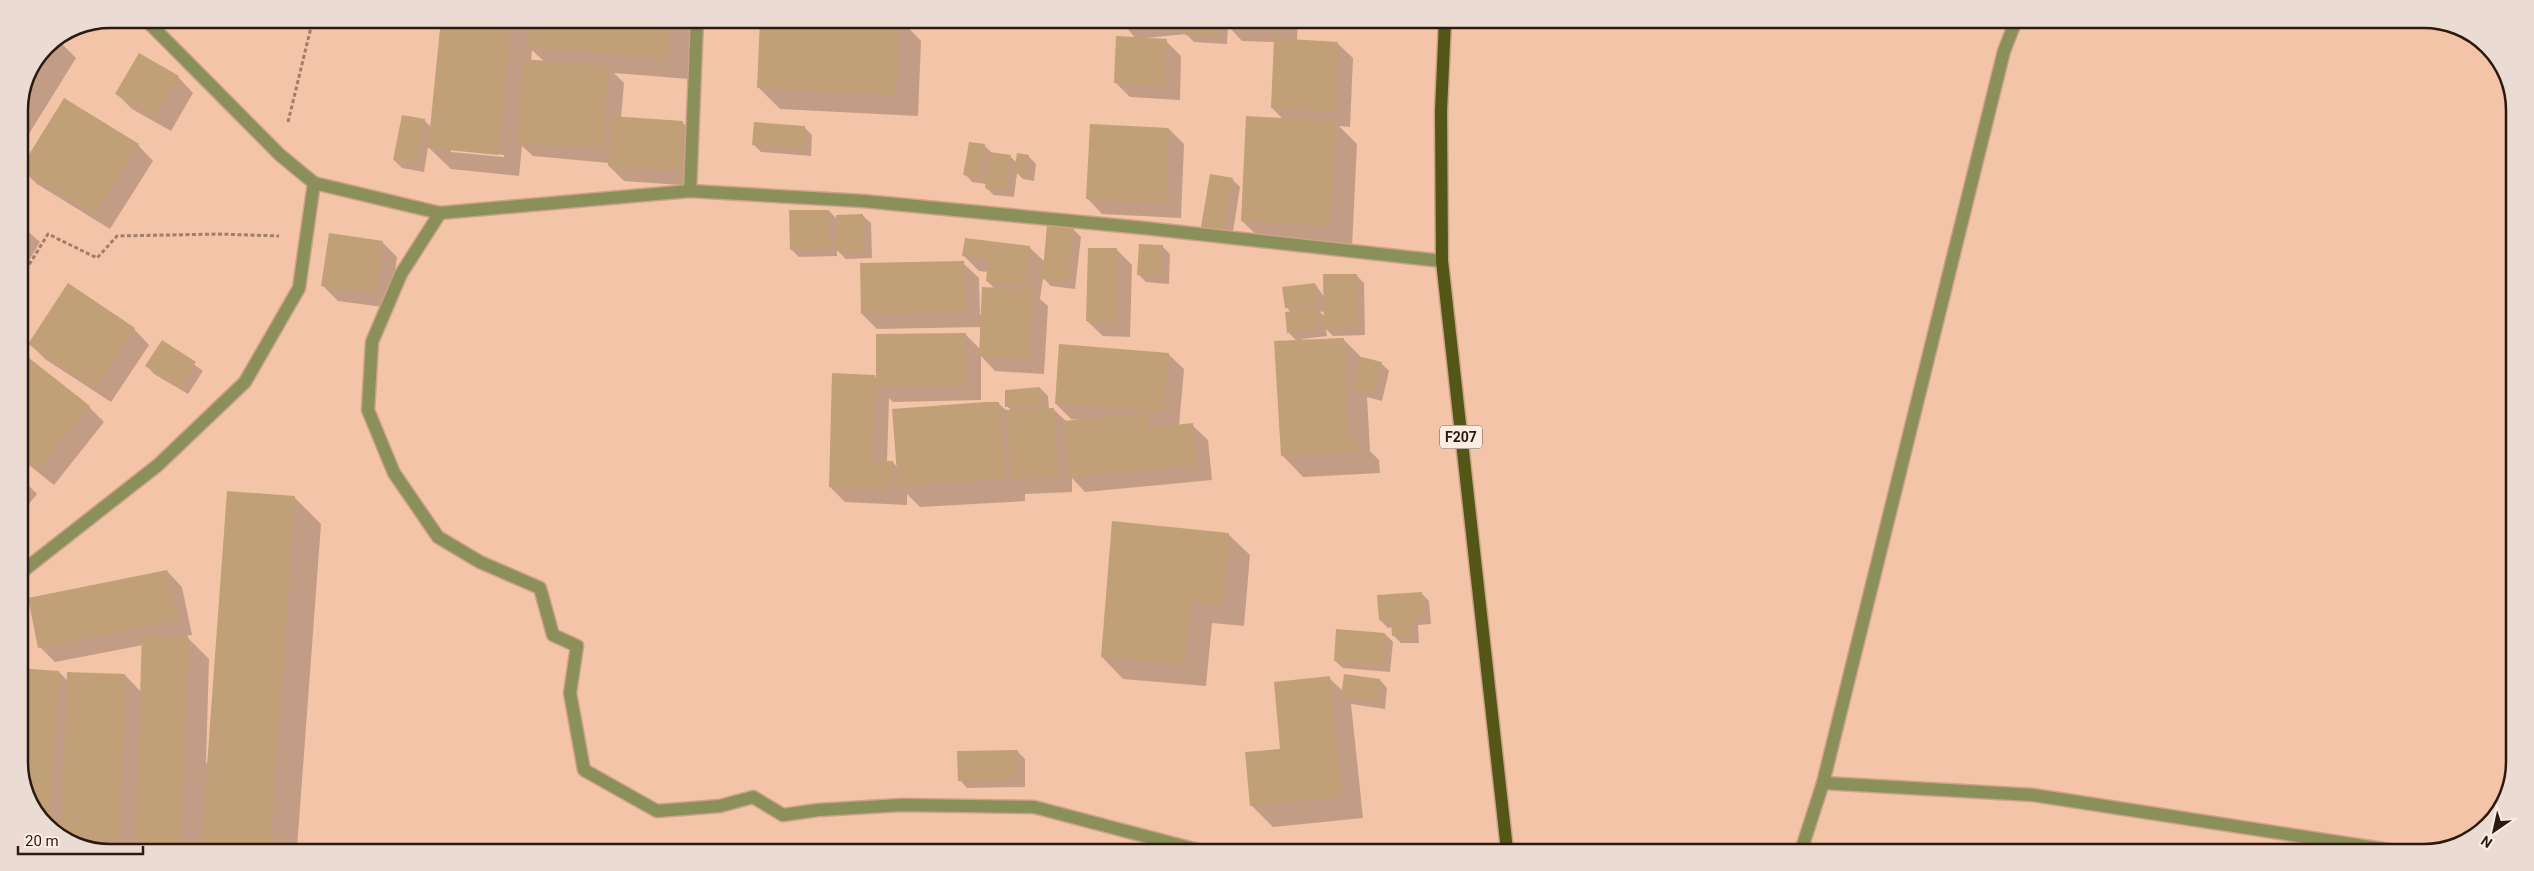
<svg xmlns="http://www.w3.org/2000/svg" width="2534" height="871" font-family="Roboto,sans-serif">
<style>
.shadow{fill:#0003;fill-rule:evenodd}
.building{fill:#c1a078}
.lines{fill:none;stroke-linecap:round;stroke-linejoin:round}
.street-casing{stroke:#cca289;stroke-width:15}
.primary-casing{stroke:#cca289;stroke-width:15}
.path{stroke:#a17e69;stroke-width:3;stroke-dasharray:4 2.5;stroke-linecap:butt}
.street{stroke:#8b8f59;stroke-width:12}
.primary{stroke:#535615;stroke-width:12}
.labels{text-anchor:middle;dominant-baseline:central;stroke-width:5;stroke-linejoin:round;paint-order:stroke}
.shield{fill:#fcede4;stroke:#6a594f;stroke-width:1}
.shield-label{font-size:14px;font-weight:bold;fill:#2b1a0f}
.rim{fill:none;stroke:#2b1a0f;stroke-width:2.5}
</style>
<rect width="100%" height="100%" fill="#f4c4a8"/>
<!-- shadow -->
<g class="shadow">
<path d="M442,19l80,1 8,7v-7h164l-5,59 -75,-6 10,10 -3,35 62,5 15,15 -3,48 -71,-5 -15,-15v-3l-76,-7 -11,-10 -3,30 -68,-7 -23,-22 -4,25 -22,-4 -8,-8 30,-40 7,7zM532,50l5,5 8,7 -14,-1zM451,149l53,6v2l-53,-5z"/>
<path d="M762,20h139l20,21 -3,75 -138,-7 -22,-22z"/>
<path d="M1121,21h177l-1,19 40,3 16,15 -3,69 -11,-1 18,18 -5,103 -88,-5 -22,-21 42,-101 -12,-12 3,-66 -33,-1 -14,-15 -1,18 -33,-2 -8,-8 -40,4 20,3 15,15 -1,44 -50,-3 -15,-15 21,-43z"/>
<path d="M56,38l20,20 -57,92v-47l26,-58z"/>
<path d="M178,77l15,16 -22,38 -39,-22 -15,-15z"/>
<path d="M804,127l8,8 -1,21 -50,-4 -8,-8z"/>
<path d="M1169,129l15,15 -3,74 -79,-4 -15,-16z"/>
<path d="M970,144l15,2 8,8 17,2 7,7 11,-7 8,8 -2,17 -11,-2 -6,-6 -3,24 -20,-2 -8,-7 1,-4 -15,-2 -7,-8z"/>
<path d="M138,145l15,16 -43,68 -73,-45 -16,-15z"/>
<path d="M1211,176l22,4 7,7 -8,51 -22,-4 -8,-7z"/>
<path d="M829,211l8,8 26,-3 8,7 1,35 -26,1 -9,-9v6l-38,1 -8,-8z"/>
<path d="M19,224l21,18 -21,35z"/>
<path d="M1074,230l7,7 -6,52 -24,-3 -8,-8 -3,21 8,7 -4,68 -49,-3 -14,-15v44l-88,2 -4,-4 -2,64h6l4,5 101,-64 9,8h5l-5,-5 33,-18 8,8 1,13h4l14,13 13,-2 -9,-1 -15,-15 112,-50 16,15 -5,57 13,-1 16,15 4,40 -127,12 -13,-14v14l-47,2v7l-105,6 -13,-13v11l-62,-3 -15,-15 44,-111 4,4 87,-46 15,15 1,-22 -104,2 -15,-15 101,-51 16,15 1,37h2l13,-26 -8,-8 1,-9 -9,-1 -15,-15 65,-9 16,15z"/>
<path d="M382,242l15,15 -7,51 -52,-7 -15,-15z"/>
<path d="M1162,246l8,8 -1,30 -23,-2 -7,-7z"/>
<path d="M1117,250l15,15 -2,72 -27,-1 -16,-15z"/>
<path d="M1356,275l8,8 1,52 -32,1 -7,-7 1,7 -25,3v2l41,-2 19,19 19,5 8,8 -7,30 -15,-4 3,54 9,9 1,13 -77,4 -21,-22 15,-114 -9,-9 3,-20 -5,-5 29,-23 10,14zM1325,311v6l-5,-5z"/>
<path d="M69,285l65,44 15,16 -38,57 -66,-43 -15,-15z"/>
<path d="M162,342l41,29 -15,23 -34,-20 -7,-8z"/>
<path d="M24,356l65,51 15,15 -50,63 -35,-28v-95z"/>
<path d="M19,476l18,18 -18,22z"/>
<path d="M295,498l26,26 -24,324h-217l-42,-31 -19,-49v-98l40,2 9,9 57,-6 16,17 2,-47 -88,17 -15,-15 127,-76 15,16 10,48 -6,1 23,23 -3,104 2,1z"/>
<path d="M1228,534l22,21 -6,71 -32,-3 -6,63 -83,-7 -21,-22z"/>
<path d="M1421,593l8,8 2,23 -13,1 1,18h-18l-7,-7 -1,-9 -5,1 -8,-8z"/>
<path d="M1385,634l8,8 -3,30 -47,-4 -8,-7z"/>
<path d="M1329,678l14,13 37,-11 7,8 -2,21 -34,-5 12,114 -90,9 -22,-22 30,-55z"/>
<path d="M1017,751l8,8v28l-58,1 -7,-8z"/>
</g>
<!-- building -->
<g class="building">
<path d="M441,19l71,1 -14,135 -70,-7z"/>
<path d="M529,20h142l-3,38 -141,-11z"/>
<path d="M760,20h140l-4,75 -139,-7z"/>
<path d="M1119,21h22v1l-21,2z"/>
<path d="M1186,21h35l-1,16 -35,-2z"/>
<path d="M1226,21h56v8l-56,-3z"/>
<path d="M1116,36l51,3 -2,47 -51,-3z"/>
<path d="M1274,38l64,4 -3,70 -64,-4z"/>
<path d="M53,40l-14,23 -1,-1 7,-17z"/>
<path d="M139,53l40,23 -23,41 -41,-23z"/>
<path d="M523,59l86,7 -6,83 -87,-7z"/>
<path d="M64,98l75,46 -45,71 -74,-46z"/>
<path d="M402,115l23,4 -9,46 -23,-5z"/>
<path d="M611,116l72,5 -3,51 -72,-6z"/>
<path d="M1246,116l90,5 -5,105 -90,-5z"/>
<path d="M754,122l51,4 -1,23 -52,-4z"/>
<path d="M1090,124l79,4 -3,76 -80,-5z"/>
<path d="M969,142l16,2 -5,34 -17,-3z"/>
<path d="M989,152l22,3 -4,35 -22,-2z"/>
<path d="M1017,153l12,2 -3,19 -12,-2z"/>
<path d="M1210,174l23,4 -9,53 -23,-4z"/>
<path d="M789,210h40l1,39 -40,1z"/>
<path d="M863,214l1,37h-27l-1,-36z"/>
<path d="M19,222l6,4 -6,11z"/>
<path d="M1047,226l27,2 -6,54 -26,-3z"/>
<path d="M329,233l54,8 -7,52 -55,-7z"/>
<path d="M965,238l65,8 -5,40 -39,-5 2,-21 -26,-4z"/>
<path d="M1139,244l24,1 -2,31 -24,-1z"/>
<path d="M1088,248h29l-1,74 -30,-1z"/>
<path d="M964,261l1,51 -104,2 -1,-51z"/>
<path d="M1323,274h34l1,54 -34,1z"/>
<path d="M68,283l67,45 -40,60 -67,-44z"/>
<path d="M1315,283l3,21 -33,4 -3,-21z"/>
<path d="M982,287l51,3 -4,69 -50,-3z"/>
<path d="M1317,308l3,20 -33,5 -2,-21z"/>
<path d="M966,333l1,53 -91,1v-53z"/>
<path d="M1344,338l5,100 9,-1 1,15 -78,4 -7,-115z"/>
<path d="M162,340l34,22 -16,26 -35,-22z"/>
<path d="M1059,344l110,9 -5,59 -109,-8z"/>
<path d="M24,354l66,52 -52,64 -19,-15v-95z"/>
<path d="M1362,357l20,5 -8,32 -21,-5z"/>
<path d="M832,373l43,2 -3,86h21l-1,29 -63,-3z"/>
<path d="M1040,387l2,18 -37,2v-17z"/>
<path d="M986,402h13l6,77 -107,7 -6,-77z"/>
<path d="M1054,408l4,69 -48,2 -4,-69z"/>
<path d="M1147,413l1,15 45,-5 4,42 -128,12 -6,-56z"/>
<path d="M227,491l68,5 -25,352h-69z"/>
<path d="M1112,521l117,12 -7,72 -31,-3 -6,63 -84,-8z"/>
<path d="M167,570l11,50 -140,28 -10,-50z"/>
<path d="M1422,592l2,25 -13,1 1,17 -20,1 -1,-16h-12l-2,-25z"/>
<path d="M1336,629l49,4 -2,32 -49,-4z"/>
<path d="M142,635l46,1 -7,212h-46z"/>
<path d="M19,668l40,3 -10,154 -11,-8 -19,-49z"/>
<path d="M67,672l58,2 -6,174h-39l-19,-14z"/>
<path d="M1344,674l36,5 -3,23 -36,-5z"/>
<path d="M1330,676l12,121 -92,9 -5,-54 35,-3 -6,-67z"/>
<path d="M1018,750v29l-60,2 -1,-30z"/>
</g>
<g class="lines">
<!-- street casing -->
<g class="street-casing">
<g id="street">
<path d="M145,19l135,136 34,28 126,30 250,-22 173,10 281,27 298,33"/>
<path d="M690,191l7,-171"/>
<path d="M440,213l-39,61 -29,68 -4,68 26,63 44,64 42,25 60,26 13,47 24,11 -7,47 14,77 73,41 63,-5 33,-9 30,18 35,-5 84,-5 132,2 164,43"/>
<path d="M19,574l139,-109 87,-83 54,-94 15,-105"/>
<path d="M1823,783l210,12 370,57"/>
<path d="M1801,851l22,-68 181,-732 11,-28"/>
</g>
</g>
<!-- primary casing -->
<g class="primary-casing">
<path id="primary" d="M1445,21l-4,90 1,150 65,589"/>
</g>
<!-- path -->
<g class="path">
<path d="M288,122l25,-103"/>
<path d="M19,281l29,-47 49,24 20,-22 101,-2 61,2"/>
</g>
<!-- street -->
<use href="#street" class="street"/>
<!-- primary -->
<use href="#primary" class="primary"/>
</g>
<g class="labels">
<!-- shield labels -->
<rect class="shield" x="1440" y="425.5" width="42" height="23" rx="4"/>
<g class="shield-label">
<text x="1461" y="437">F207</text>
</g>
</g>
<!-- crop -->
<path d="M0 0H2534V871H0ZM110 28H2424A82 82 0 0 1 2506 110V762A82 82 0 0 1 2424 844H110A82 82 0 0 1 28 762V110A82 82 0 0 1 110 28Z" fill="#ebdcd3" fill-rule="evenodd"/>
<path class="rim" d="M110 28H2424A82 82 0 0 1 2506 110V762A82 82 0 0 1 2424 844H110A82 82 0 0 1 28 762V110A82 82 0 0 1 110 28Z"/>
<!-- north arrow -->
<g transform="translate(2494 831) rotate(214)" stroke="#fcede4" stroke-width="4" paint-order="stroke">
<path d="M0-4L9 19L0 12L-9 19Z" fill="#2b1a0f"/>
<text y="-8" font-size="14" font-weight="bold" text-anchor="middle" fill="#2b1a0f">N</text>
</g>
<!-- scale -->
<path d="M18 846v8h125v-8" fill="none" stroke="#2b1a0f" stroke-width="2.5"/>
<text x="25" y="846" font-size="15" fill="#2b1a0f" stroke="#fcede4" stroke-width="4" paint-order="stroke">20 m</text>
</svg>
